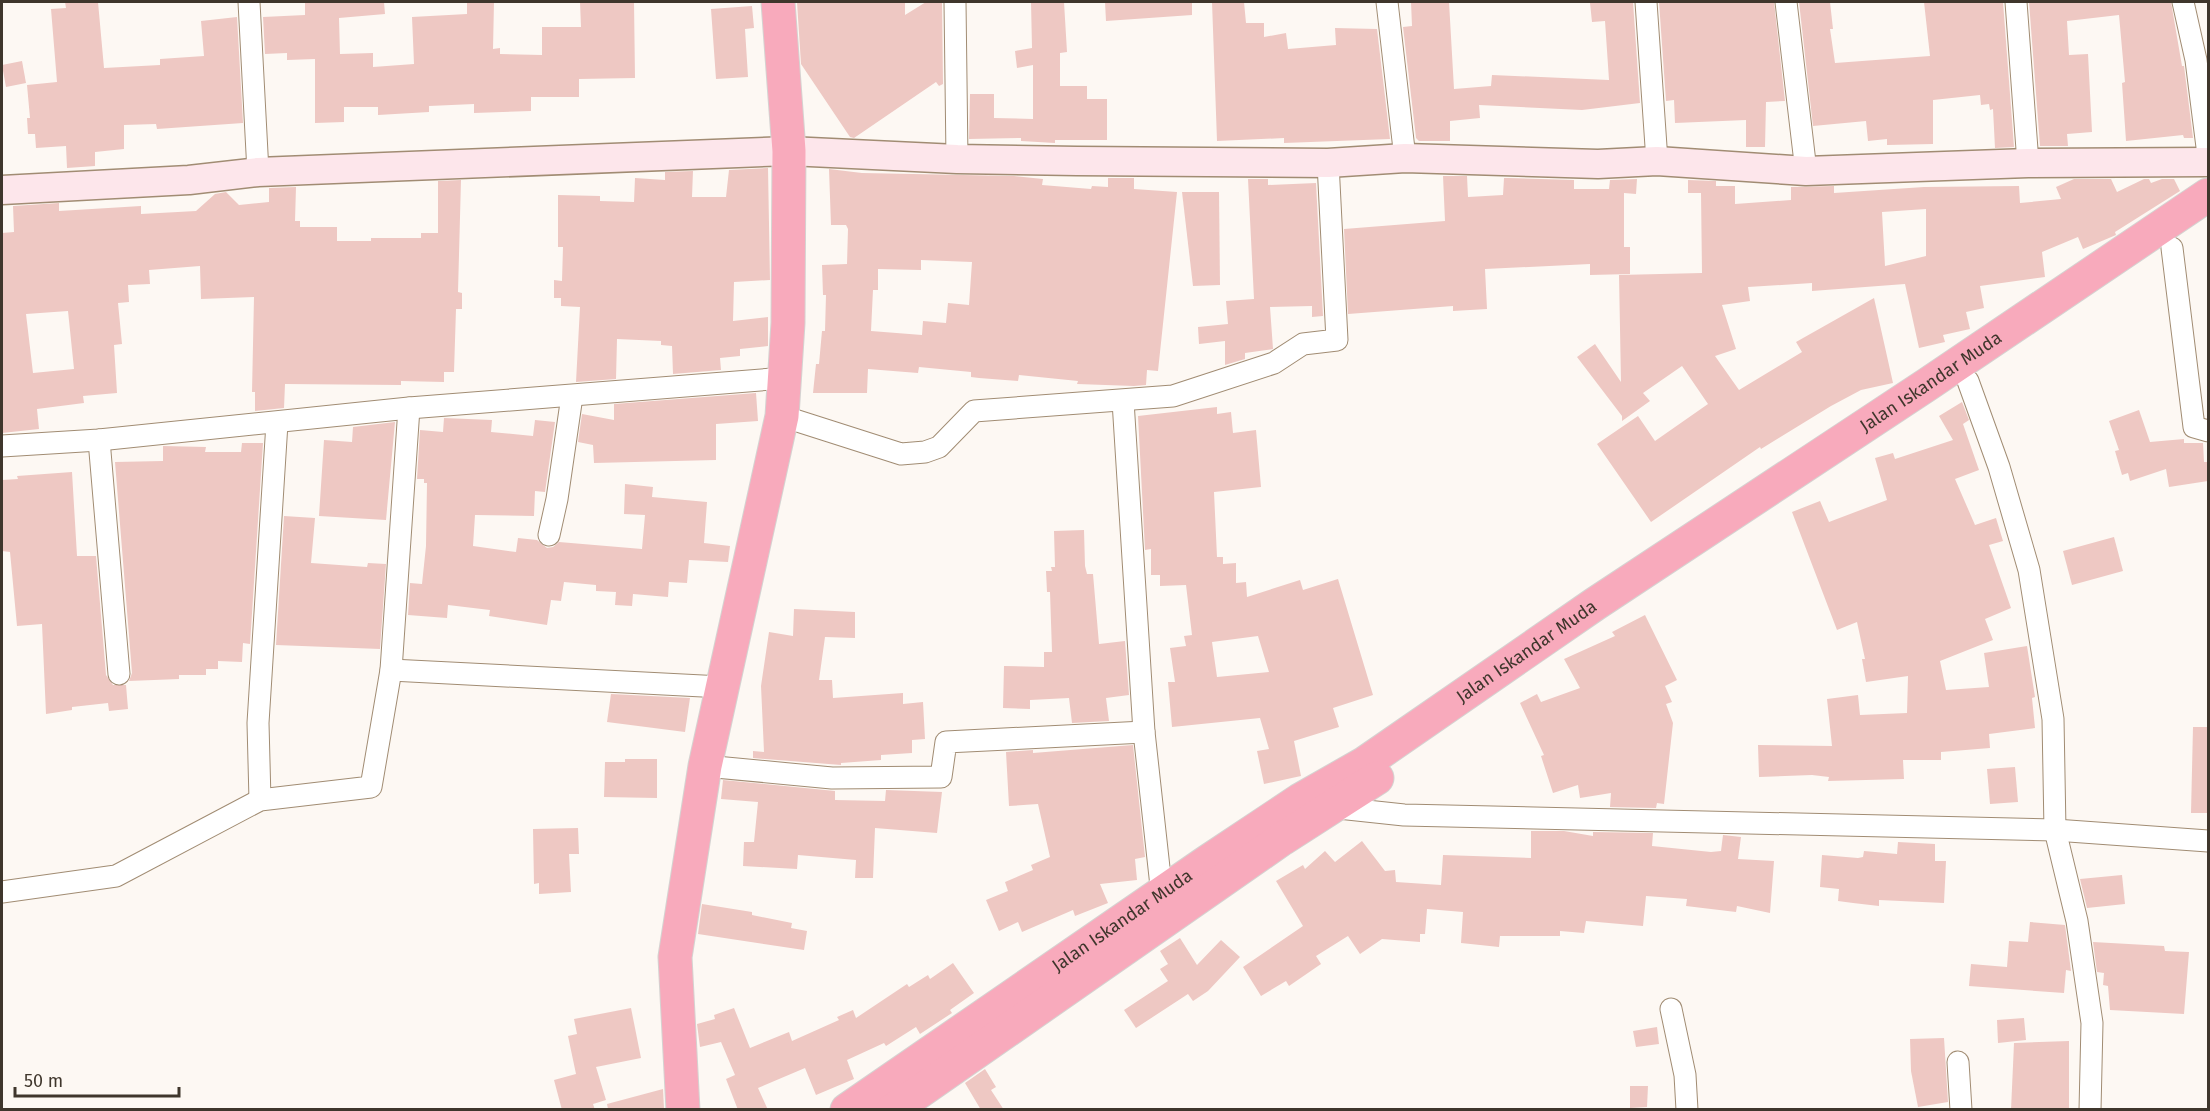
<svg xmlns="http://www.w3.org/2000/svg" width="2210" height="1111" font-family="'Fira Sans',sans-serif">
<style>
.building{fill:#eec8c3;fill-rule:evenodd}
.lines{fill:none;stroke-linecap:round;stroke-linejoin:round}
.street-casing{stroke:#a18c73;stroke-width:23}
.secondary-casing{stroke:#a18c73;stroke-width:31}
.highway-casing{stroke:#d5d3d1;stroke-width:35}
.street{stroke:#fff;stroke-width:21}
.secondary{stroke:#fde6eb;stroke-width:28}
.highway{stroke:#f8aabc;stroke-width:33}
.labels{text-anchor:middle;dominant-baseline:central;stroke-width:4.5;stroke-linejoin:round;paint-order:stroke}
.street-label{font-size:18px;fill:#3f362c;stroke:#fdf8f3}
</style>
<rect width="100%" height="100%" fill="#fdf8f3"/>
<!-- building -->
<g class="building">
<path d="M65,2h33l6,66 56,-3v-6l44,-3 -3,-35 36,-4 6,106 -86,6 -1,-5 -32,1v24l-29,3v14l-28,2 -1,-22 -30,2 -1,-14h-7l-1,-16h3l-3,-33 30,-3 -6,-73 15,-1z"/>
<path d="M305,2h79l1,12 -46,4 1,36 33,-1v14l41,-3 -2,-47 55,-3v-12h27l-1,47 7,-1v6l42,1v-28h39l-1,-25h54l1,76 -56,1v18h-48v14l-57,2v-9l-45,2v6l-51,3v-8h-34v15l-29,1v-64l-28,1v-7l-22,1 -2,-37 42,-2z"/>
<path d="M797,2h108v13l21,-13h16l1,82 -4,2 -3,-4 -82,56 -4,-1 -49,-73z"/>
<path d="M1031,2h33l3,50 -7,1v33h27v13h20v41h-52v3l-34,-2v-3l-52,1 1,-45h24v24l39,1v-54l-16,3 -2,-17 17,-3z"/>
<path d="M1105,2h87v13l-86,6z"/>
<path d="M1212,2h32l2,21h18v14l22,-4 2,16 48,-4 -1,-17 42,1 13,110 -106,4v-5l-67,3z"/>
<path d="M1411,2h38l5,87 37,-3 1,-11 117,5 -4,-59 -13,1 -2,-19 43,-1 7,101 -58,7 -103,-5 1,13 -30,3v20h-31l-3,-3 -13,-111 9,-1z"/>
<path d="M1659,2h115l11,99 -19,1 -1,45h-19v-27l-71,3 -1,-23 -8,1z"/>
<path d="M1799,2h31l3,27h-3l5,34 95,-7 -6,-54h79l11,145 -19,1 -2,-39 -3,1 -1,-6 -8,1 -1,-10 -47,5v44l-46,1v-6l-19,2 -2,-20 -53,5z"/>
<path d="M2029,2h142l11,64h2l9,72h-9l-1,-3 -57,6 -4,-58 3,-1 -6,-67 -52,6 2,34 19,-1 4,78 -25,2 1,12h-28z"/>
<path d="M752,6l2,22 -9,1 3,48 -32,2 -5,-70z"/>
<path d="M22,61l4,22 -20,4 -4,-22z"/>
<path d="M768,168l2,112 -36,2 -1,39 35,-4v29l-28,3v7l-20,2 1,12 -48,4 -1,-28 -11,-1v-4l-44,-2 -1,40 -40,3 4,-75 -19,-1v-8h-7v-18l8,1 1,-34h-5v-52l42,1v5l34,1 1,-24 30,2v-8l28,-1 -1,26h34l3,-27z"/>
<path d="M829,169l33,4 152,3 29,3 -1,6 49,4 1,-3 16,1v-9h26v11l43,3 -19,179 -11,-1 -1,15 -12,1 -57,-2 1,-3 -59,-6 -1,6 -39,-3 -8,-1v-5l-52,-5 -1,6 -50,-4 -1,24h-54l3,-29h3l3,-33h3l1,-36h-3l-1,-30 25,-1 1,-35 -2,-4h-15zM921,260l51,2 -3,43 -21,-2 -2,20 -23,-2 -1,14 -51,-4 2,-41h5v-21l43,1z"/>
<path d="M1443,176h24l1,21 35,-2 1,-17h4l66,2v9h35l1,-9 27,-1 -1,15 -12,-1v54h6v27l-40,1v-11l-105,5 2,40 -34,2v-5l-105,8 -4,-85 101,-8z"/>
<path d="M1248,179h20v6l48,-2 7,133 -11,1v-11l-42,1 3,42 -28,4v6l-20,6v-24l-26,3 -1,-17 30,-3 -2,-23 28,-2z"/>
<path d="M2074,179h37l6,13 27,-13h5l2,4 11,-4h12l6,12 -65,41 1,3 -33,14 -5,-12 -36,15 3,25 -65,9 4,22 -18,4 4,17 -27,6 2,7 -26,6 -14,-64 -93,7v-8l-64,4 2,14 -28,4 14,44 -21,7 24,34 63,-38 -6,-10 78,-44 19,85 -32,7 -30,16 -70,43 -1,-2 -109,75 -54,-78 41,-28 17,25 53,-37 -26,-38 -39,27 7,8 -28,20v-5l-45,-59 18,-13 26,38 -2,-107 83,-2 -1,-80h-13v-13l28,1v5h19v18l56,-4v-13l43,-1v7l90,-6 95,-1 1,17 41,-4 -5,-12zM1926,209v47l-41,10 -3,-54z"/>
<path d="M461,180l-3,112 4,1v16h-6l-2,63h-10v10l-43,-1v4l-116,-1 -1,24 -29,3v-19h-3l2,-95 -53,2 -1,-33 -51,4 1,14 -22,1 1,17 -11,1 4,41 -8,1 3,48 -34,3 1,7 -47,6 2,20 -37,4v-200l12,-1 -1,-26 46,-3v8l82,-5v8l55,-3 19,-17 11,-2 13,13 30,-3v-14l27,-1 -1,34h5v6h37v14h34v-3h50v-5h17v-52zM68,311l6,58 -41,4 -7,-59z"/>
<path d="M1182,192h37l1,93 -27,1z"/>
<path d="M756,393l2,28 -42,3v36l-122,3 -1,-18 -15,-3 4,-28 32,6v-16z"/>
<path d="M1962,402l7,18 -6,4 16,46 -24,9 20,46 21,-7 7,23 -14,4 22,63 -26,11 8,21 -53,21 6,29 43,-3 -5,-34 43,-7 8,51 -3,1 3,30 -46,6 1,14 -49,4v8h-38l1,19 -76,2 1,-4 -17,-2 -53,2 -1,-32 74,1 -5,-47 31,-4 2,20 47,-2 1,-37 -42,6 -4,-23h3l-8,-37 -20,8 -45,-118 28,-11 9,21 58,-22 -12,-42 18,-5 2,6 58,-19 -14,-24z"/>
<path d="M1217,407v7l14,-2 2,21 23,-3 5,57 -47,5 3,65h6v7l13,-1v20l10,-1 1,15 53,-17 3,10 35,-11 35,116 -40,13 6,19 -45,14 7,35 -37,8 -7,-33 12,-2 -9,-31 -88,9 -4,-45h7l-5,-34 16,-2 -2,-10 8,-1 -6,-50 -26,1v-11h-9v-26l-6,1 -7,-134zM1258,636l11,36 -52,5 -5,-35z"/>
<path d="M2139,410l11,32 34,-3v4h19l1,19h4v19l-39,6 -3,-18 -36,12 -2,-8 -6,2 -7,-24 4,-1 -10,-29z"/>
<path d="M444,418l48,2 -1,12 42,4 2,-16 20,2 -10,70 -10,-1 -1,25 -59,-1 -2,31 43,6 2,-14 19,2 10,8 6,-1 6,-5 83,7 3,-34 -21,-1 1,-30 28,3 -1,10 55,5 -3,41 26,3 -2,16 -39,-2 -2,23 -18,-1 -1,15 -35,-3 -1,12 -17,-1 1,-13 -20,-1v-6l-32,-3 -3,19 -10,-1 -4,25 -58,-9 1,-6 -42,-5 -1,13 -39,-3 2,-32 12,1 4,-38 1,-63h-3v-4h-7l3,-49 23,2z"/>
<path d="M395,422l-9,98 -67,-4 5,-76 28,2 1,-15z"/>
<path d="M242,443h21l-13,201 -7,-1 -1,19 -24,-1v8h-12v6h-27v4l-50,2 3,-8 -17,-211 48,-1v-15l43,1 -1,5h36z"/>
<path d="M72,472l5,84h19l10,119 7,10h13l2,24 -19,2 -1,-8 -36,4v3l-26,4 -4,-90 -25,2 -7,-74 -8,-1v-71l16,-1 -1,-3z"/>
<path d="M284,516l31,2 -4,45 56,4 1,-4 18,1 -6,85 -104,-4z"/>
<path d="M1084,530l1,36 2,8h6l6,70 26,-3 4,54 -23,3 3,23 -37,2 -3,-25 -39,2v9l-27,-1 1,-42 40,1v-15h8l-2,-60h-3l-1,-21h6l-1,-4h4l-1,-36z"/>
<path d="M2114,537l9,34 -51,14 -9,-34z"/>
<path d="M794,609l61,3v26l-30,-1 -6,43h13l1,18 70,-5v11l20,-2 2,37 -13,1v13l-31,2v5l-40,3v2l-88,-7v-7l11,1 -3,-66 8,-54 24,4z"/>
<path d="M1645,615l32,65 -12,6 7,16 -6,2 7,19 -9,81 -7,-1 -1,5 -46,-1 1,-14 -31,5 -2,-13 -25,8 -12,-37 3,-1 -24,-52 17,-9 4,8 39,-14 -16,-29 51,-23 -3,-4z"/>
<path d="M611,694l79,4 -5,34 -78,-10z"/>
<path d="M2193,727h15v86h-17z"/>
<path d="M1133,745l12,112 -10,2 2,21 -37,4 8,19 -33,13 -2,-6 -51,22 -4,-10 -19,9 -13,-31 22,-9 -3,-9 28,-12 -2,-5 19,-8 -12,-53 -29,2 -3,-54 27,-2v3z"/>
<path d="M625,759h32v39l-53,-1 1,-35h20z"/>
<path d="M2015,767l3,35 -28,2 -3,-35z"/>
<path d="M723,780l112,11v9l50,1 1,-11 56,2 -5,41 -62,-5 -2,50h-18l1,-18 -58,-5 -1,14 -54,-3 1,-24h10l4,-40 -37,-3z"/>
<path d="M578,828l1,26h-10l2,38 -32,2v-11l-5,1 -1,-55z"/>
<path d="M1531,831h33l29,5v-4l60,1 -1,13 59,6 10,-1 2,-16 18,2 -3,22 36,2 -4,52 -33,-7 -1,6 -50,-6 1,-7 -41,-3 -3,30 -57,-5 -2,12 -24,-2v5h-60l-1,11 -38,-4 2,-31 -36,-3 -2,25h-5v8l-38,-3 -22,15 -12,-18 -32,20 5,8 -32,22 -3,-5 -25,15 -18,-29 60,-41 -27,-45 27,-16 2,4 20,-18 10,11 27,-21 23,30 10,-1 1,12 45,3 2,-30 88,3z"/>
<path d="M1898,842l37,2v17h11l-2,42 -65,-3v6l-26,-3 -15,-2 1,-12 -19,-2 2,-32 36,3 5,-1 1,-6 33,3z"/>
<path d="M2122,875l3,29 -38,4 -7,-29z"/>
<path d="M702,904l50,8v3l40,8 -1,5 16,3 -3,19 -106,-16z"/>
<path d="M2030,922l35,3 6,46 -5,-1 -2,23 -95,-7 2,-22 36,3 2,-26 19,1z"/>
<path d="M1180,938l17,27 24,-25 19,17 -32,34 -15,10 -5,-7 -52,34 -12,-18 44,-29 -8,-12 8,-5 -8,-13z"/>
<path d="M2093,942l71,4 1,5 24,1 -5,62 -74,-4 -2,-24 -5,-1 1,-12 -7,-1z"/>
<path d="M953,963l21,30 -24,17 2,3 -32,21 -4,-7 -30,19 -2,-3 -37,17 7,19 -38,16 -11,-27 -47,20 10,22h-30l-12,-31 9,-4 -14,-33 -21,5 -3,-23 18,-5 -1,-4 20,-7 16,40 39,-16 3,9 47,-21 -2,-3 16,-7 3,8 51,-34 2,3 19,-12 2,4z"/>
<path d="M631,1008l10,50 -45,9 10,33 -13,4 2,6h-33l-8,-30 22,-6 -8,-38 9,-2 -3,-15z"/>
<path d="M2024,1018l2,22 -28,3 -1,-23z"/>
<path d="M1657,1027l2,17 -23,3 -3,-16z"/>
<path d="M1944,1038l4,64 -30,5 -7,-36 -1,-32z"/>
<path d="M2069,1041v69h-58l3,-67z"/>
<path d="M985,1069l11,18 -5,3 13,20h-23l-16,-27z"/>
<path d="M1630,1086h18l-1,21 -17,1z"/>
<path d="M663,1089l1,20h-56l-1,-5z"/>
</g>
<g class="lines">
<!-- street casing -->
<g class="street-casing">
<g id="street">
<path d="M249,2l9,170"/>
<path d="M955,2l2,157"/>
<path d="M1387,2l18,156"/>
<path d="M1646,2l11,159"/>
<path d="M1786,2l20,169"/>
<path d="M2016,2l12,161"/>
<path d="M2183,2l13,58 12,95"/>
<path d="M2172,248l22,179 14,4"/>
<path d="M1968,381l31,86 30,103 24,149 2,111 22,91 15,102 -2,87"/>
<path d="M1123,401l21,331 18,163"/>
<path d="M782,416l119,38 24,-2 14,-5 35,-36 199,-15 101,-33 29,-19 34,-4 -9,-177"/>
<path d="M99,440l20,234"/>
<path d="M2,446l97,-6 310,-32 376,-30"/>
<path d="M549,535l8,-36 15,-103"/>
<path d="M391,670l331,17"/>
<path d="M705,766l127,12 109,-1 5,-35 198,-10"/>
<path d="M260,800l-2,-77 19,-300"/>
<path d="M1329,807l75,8 651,15 153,11"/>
<path d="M2,892l114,-16 144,-76 111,-13 20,-117 18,-262"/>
<path d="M1671,1009l14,66 2,35"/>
<path d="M1958,1062l3,48"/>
</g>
</g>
<!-- secondary casing -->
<g class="secondary-casing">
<path id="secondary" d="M2,190l187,-10 69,-8 531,-21 168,8 120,2 251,2 77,-5 193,6 59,-3 149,10 222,-8 180,-1"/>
</g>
<!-- highway casing -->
<g class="highway-casing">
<g id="highway">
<path d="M683,1110l-8,-153 30,-191 77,-350 6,-93 1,-172 -11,-149"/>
<path id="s1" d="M847,1110l360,-248 93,-62 65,-37 230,-159 333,-220 280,-189"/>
<path d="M893,1110l389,-271 95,-61"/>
</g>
</g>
<!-- street -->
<use href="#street" class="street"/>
<!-- secondary -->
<use href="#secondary" class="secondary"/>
<!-- highway -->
<use href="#highway" class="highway"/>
</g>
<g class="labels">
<!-- street labels -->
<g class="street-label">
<text stroke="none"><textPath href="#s1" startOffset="1306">Jalan Iskandar Muda</textPath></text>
<text stroke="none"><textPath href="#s1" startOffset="820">Jalan Iskandar Muda</textPath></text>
<text stroke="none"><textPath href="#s1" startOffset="334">Jalan Iskandar Muda</textPath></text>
</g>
</g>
<!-- border -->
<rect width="2210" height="1111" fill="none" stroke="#3f362c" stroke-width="6"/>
<!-- scale -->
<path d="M15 1087v9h164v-9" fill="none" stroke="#3f362c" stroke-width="3"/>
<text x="24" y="1087" font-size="18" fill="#3f362c" stroke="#fdf8f3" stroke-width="4.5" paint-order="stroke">50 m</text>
</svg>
